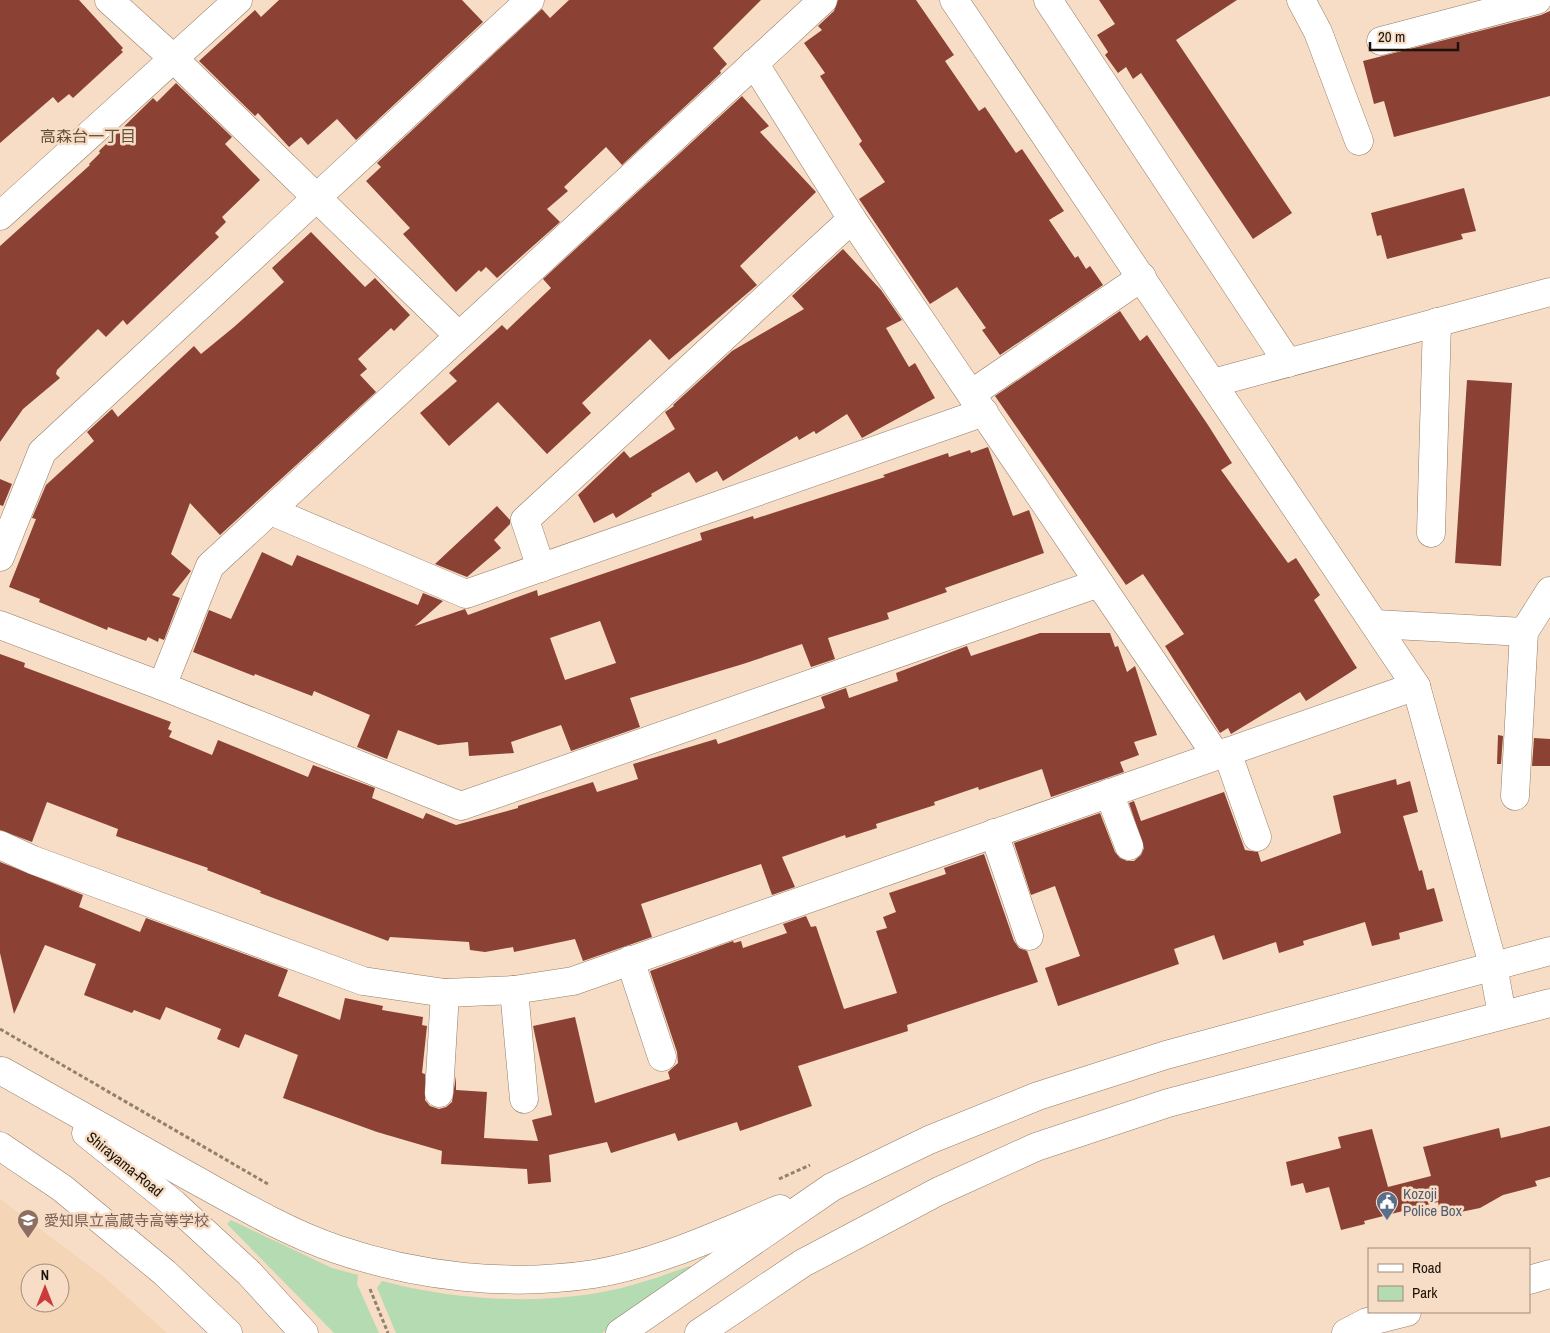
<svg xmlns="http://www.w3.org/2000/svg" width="1550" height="1333" font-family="'Archivo Narrow','Noto Sans JP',sans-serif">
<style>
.built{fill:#f4d5b6;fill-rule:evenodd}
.green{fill:#b4dbb2}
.building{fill:#8c4135;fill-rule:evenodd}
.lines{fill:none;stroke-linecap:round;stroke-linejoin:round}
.minor-casing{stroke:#937c65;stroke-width:29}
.path{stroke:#92806f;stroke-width:3;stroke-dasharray:4 2.5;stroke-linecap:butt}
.minor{stroke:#fff;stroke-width:28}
.labels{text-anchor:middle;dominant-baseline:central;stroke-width:5;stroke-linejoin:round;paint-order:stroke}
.street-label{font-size:15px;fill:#1b130a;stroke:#f7ddc5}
.service-label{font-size:15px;fill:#4e5e75;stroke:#f7ddc5;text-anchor:start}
.education-label{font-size:15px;fill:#785e54;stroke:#f7ddc5;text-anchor:start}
.neighbourhood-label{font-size:16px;fill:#65503b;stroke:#f7ddc5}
</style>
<rect width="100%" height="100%" fill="#f7ddc5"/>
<!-- built -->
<path class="built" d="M0,1199l104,78 63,56h-167zM30,1273h30v30h-30z"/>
<!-- green -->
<g class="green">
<path d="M231,1220l101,48 26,7 -1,9 22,49h-45l-107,-109z"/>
<path d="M690,1266l3,2 -1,5 -90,60h-206l-19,-45 5,-7c78,21 176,26 254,3 18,-5 36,-12 54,-18z"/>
</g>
<!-- building -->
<g class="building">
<path d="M0,0h79l44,48 -2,2 2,2 -50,46 -4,-4 -11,9 -5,-6 -53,46z"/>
<path d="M279,0h183l21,22 -127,118 -19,-21 -29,26 -7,-8 -12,10 -31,-34 -3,3 -56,-55 56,-51 6,7z"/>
<path d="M569,0h192l-48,48 14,16 -7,7 1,2 -99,92 -16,-18 -42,40 4,4 -21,18 13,13 -63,56 -11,-11 -5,5 -2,-2 -23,22 -53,-58 7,-6 -44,-47 15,-14 -4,-4 165,-154 8,9z"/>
<path d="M838,0h78l38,55 -9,6 34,50 6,-4 31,46 6,-4 42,62 -15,9 26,38 3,-2 8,13 4,-3 13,19 -103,70 -18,-25 4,-2 -29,-41 -27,17 -71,-105 26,-17 -26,-38 3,-3 -42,-65 5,-3 -21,-30 18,-13 -4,-4 16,-15z"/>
<path d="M1099,0h138l-61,40 116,173 -39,26 -112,-166 -8,6 -7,-12 -8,6 -13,-18 3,-3 -11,-17 18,-11z"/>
<path d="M1550,11v85l-156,41 -10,-36 -10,3 -11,-43 178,-46z"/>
<path d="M176,83l56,54 -7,7 35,36 -38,37 4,5 -11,11 4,4 -92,88 -4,-5 -17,17 -8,-8 -41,41 -1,4 4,4 -37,31 -23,33v-196l90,-81 -1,-1 11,-11 -1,-2 52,-51 2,-2 4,4z"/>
<path d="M742,96l27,30 -9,6 56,60 -76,74 17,19 -88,75 -19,-21 -68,64 9,10 -44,41 -49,-52 -49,44 -29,-33 37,-32 -8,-8 53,-48 5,5 44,-42 -8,-9z"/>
<path d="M1464,188l12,43 -15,3 2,5 -76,20 -6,-24 -4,1 -6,-23z"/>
<path d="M311,232l54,55 10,-9 35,37 -16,16 -3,-3 -33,31 9,10 -7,6 16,17 -156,143 -30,-32 -19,51 20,17 -19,24 8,3 -16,42 -5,-2 -1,4 -10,-5 -2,4 -38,-14 -1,3 -68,-28 1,-3 -31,-12 27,-68 -4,-1 14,-33 48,-44 -7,-9 25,-23 6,8 76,-71 7,8 33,-27 50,-45 -12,-14z"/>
<path d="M843,249l38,41 21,30 -16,8 23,39 6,-4 20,35 -73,40 -15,-24 -31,20 -2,-3 -15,9 -2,-4 -74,45 -6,-10 -21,12 -7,-11 -38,22 1,2 -36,22 -3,-5 -19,10 -16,-28 46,-44 6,7 45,-29 -10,-17 9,-6 -1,-1 59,-54 72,-42 -12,-13z"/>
<path d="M1120,311l20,30 7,-6 61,90 24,38 -11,7 67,93 8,-5 24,37 -6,5 43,68 -51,33 -6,-9 -69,42 -3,-6 -8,5 -55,-87 19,-12 -41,-60 -17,11 -131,-189z"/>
<path d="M1467,380l45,3 -11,183 -46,-3z"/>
<path d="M988,447l25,69 16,-6 15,43 -99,35 2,4 -60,21 2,6 -61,19 7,21 -24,8 -9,-23 -59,20 -113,34 10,29 -69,24 -10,-26 -50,17 3,11 -45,3 -1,-14 -30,3 -40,-15 -11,29 -30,-12 13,-32 -56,-24 -2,5 -57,-22 -1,2 -61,-24 16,-42 22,9 31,-67 30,14 5,-11 121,50 5,-12 20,8 -28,25 50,-17 3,6 69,-25 1,6 164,-56 -2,-7 53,-17 1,3 131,-42 -2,-2 65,-22 1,4 21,-7 1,3zM600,621l16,42 -51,17 -15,-42z"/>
<path d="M0,479l12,5 -9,22 -3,-1z"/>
<path d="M497,506l13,14v4l-16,16 7,8 -34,29 -32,-13z"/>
<path d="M1040,633h70l5,14 3,-1 9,26 8,-6 22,69 -23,7 5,13 -19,7 4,10 -73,25 -9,-28 -63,21 -1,-3 -44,15 1,3 -59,19 1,4 -31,10 -1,-3 -63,22 13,30 -23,8 -11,-31 -120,40 11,33 -69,24 -8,-22 -61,13 -1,-5 -28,5 -15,-2 -1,-8 -79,-5 -2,4 -128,-48 1,-2 -54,-21 1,-2 -92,-32 2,-7 -71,-27 -15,40 -32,-12v-176l25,9 -1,4 147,55 -3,7 4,2 -3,6 43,18 6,-15 90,37 5,-12 62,23 -3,10 51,21 3,-6 30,12 62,-17v-2l75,-24 4,10 41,-13 -5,-15 83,-25 2,5 107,-36 -4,-11 25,-9 3,10 49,-17 -2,-8 71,-27 4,10z"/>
<path d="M1498,735l5,1 -2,28h-4z"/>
<path d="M1534,738l16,1v27h-18z"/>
<path d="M1396,779l1,6 13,-4 8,31 -15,4 16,55 3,-1 5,20 7,-2 9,33 -44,12 1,6 -28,7 -7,-24 -62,19 1,4 -25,8 -3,-11 -53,18 -9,-25 -40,14 5,15 -121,42 -13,-38 35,-12 -25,-70 -24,9 -17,-52 86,-30 15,39 5,6 7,3h7l7,-6 3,-7 -15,-45 5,-2 7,20 83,-29 21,58 13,2 3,10 80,-29 -8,-37z"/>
<path d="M984,854l30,87 5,7 8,3 11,31 -131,43 1,6 -110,35 14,40 -72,25 -3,-9 -59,19 -3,-8 -64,20 -4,-11 -58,13 2,27 -23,2 -1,-15 -86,-5 1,-13 -65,-19 -94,-34 15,-43 -53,-21 -6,14 -22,-9 4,-10 -55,-22 -6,13 -26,-10 -2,3 -48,-18 12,-31 -51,-19 -31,69 -14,-61v-91l83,33 -4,12 61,25 6,-14 142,52 -10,26 62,24 5,-22 38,8 -1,4 41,7 -1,8 5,1 -5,47 3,1v26l5,6 9,3 7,-2 6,-5 4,-26v14l31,2 -3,46 54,3 -6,-21 20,-5 -19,-89 42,-9 20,86 75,-24 -2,-7 10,-9 -1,-11 -27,-81 83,-30 1,2 7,-2 2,7 44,-15 -4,-9 23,-8 5,11 5,-1 28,83 53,-16 -21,-62 11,-3 -4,-11 13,-5 -7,-19 57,-19 -2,-6z"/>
<path d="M1550,1126v51l-15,4 2,5 -34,9 -23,13 -39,8 -3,-14 -74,19 1,3 -24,6 -12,-43 -23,6 -3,-10 -12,3 -5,-24 55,-14 -3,-11 34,-8 16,58 43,-11 -8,-29 76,-19 2,10z"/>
</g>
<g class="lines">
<!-- minor casing -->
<g class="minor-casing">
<g id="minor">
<path d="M109,0l65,59 284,276"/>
<path d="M954,0l462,686 77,279 9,50"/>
<path d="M1048,0l240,363"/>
<path d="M1301,0l17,32 41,109"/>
<path d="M1381,41l156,-41"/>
<path d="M754,63l98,156 364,536"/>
<path d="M0,216l238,-216"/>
<path d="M1213,383l337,-91"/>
<path d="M971,394l171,-117"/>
<path d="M271,511l195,83 518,-182"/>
<path d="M1431,533l6,-211"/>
<path d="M0,557l42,-105 488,-452"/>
<path d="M541,568l-16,-48 327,-301"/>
<path d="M1375,624l149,8"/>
<path d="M0,625l162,61 299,120 638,-223"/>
<path d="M162,686l48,-120 613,-566"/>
<path d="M1227,752l30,85"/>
<path d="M1109,793l20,53"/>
<path d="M1515,796l9,-164 26,-41"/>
<path d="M994,833l35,103"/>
<path d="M0,845l33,15 330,121 82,12 69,-3 59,-9 843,-295"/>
<path d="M630,960l32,97"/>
<path d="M514,990l10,109"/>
<path d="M2,1071c61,34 122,69 183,103 49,27 99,57 151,75 82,28 172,38 258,25 65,-11 125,-40 186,-65"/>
<path d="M439,1093l6,-100"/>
<path d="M86,1133l88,71 75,69 55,60"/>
<path d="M0,1146l62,42 103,85 63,60"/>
<path d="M1529,1280l21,-6"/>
<path d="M620,1333l212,-146 97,-47 109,-44 128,-41 384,-104"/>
<path d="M699,1333l104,-70 134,-71 99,-45 132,-44 382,-100"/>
<path d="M1346,1333l21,-11 40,-10"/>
</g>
</g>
<!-- path -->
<g class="path">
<path d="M0,1029l268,155"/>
<path d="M779,1179l31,-14"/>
<path d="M370,1289l18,44"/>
</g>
<!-- minor -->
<use href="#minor" class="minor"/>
</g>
<!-- icons -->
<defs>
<g id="civic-pin" transform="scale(1.125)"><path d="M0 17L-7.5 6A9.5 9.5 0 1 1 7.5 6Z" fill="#5c6f8a" stroke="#f7ddc5"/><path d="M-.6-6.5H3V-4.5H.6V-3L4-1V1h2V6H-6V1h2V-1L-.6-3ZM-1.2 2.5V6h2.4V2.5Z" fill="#fff"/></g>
<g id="school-pin" transform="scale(1.125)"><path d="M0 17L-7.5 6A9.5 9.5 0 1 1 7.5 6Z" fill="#8d6e63" stroke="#f7ddc5"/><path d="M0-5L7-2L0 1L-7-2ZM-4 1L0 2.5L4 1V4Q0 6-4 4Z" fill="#fff"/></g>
</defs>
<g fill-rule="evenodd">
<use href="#civic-pin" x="1387" y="1202"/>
<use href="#school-pin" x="28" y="1220"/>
</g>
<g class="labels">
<!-- street labels -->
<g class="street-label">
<text transform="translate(125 1164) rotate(39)">Shirayama-Road</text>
</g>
<!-- service labels -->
<g class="service-label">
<text x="1403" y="1193">Kozoji<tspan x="1403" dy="17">Police Box</tspan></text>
</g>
<!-- education labels -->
<g class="education-label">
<text x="44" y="1220">愛知県立高蔵寺高等学校</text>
</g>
<!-- neighbourhood labels -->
<g class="neighbourhood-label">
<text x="88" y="136">高森台一丁目</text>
</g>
</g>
<!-- legend -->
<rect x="1368" y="1248" width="162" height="65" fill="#f7ddc5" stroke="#9f8c7a"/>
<rect x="1378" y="1264" width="25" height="8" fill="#ffffff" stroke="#9f8c7a"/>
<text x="1412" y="1273" font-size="15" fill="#1b130a">Road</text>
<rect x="1378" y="1286" width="25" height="15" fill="#b4dbb2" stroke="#9f8c7a"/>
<text x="1412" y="1298" font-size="15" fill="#1b130a">Park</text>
<!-- north arrow -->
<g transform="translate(45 1288)"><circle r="24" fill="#f7ddc5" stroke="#9f8c7a"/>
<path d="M0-4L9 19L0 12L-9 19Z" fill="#ca3b3c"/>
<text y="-8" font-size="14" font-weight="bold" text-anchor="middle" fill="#1b130a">N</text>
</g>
<!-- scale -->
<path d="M1370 42v8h88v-8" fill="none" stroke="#1b130a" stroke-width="2.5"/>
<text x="1378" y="42" font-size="15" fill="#1b130a" stroke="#f7ddc5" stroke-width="4" paint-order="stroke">20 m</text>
</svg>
